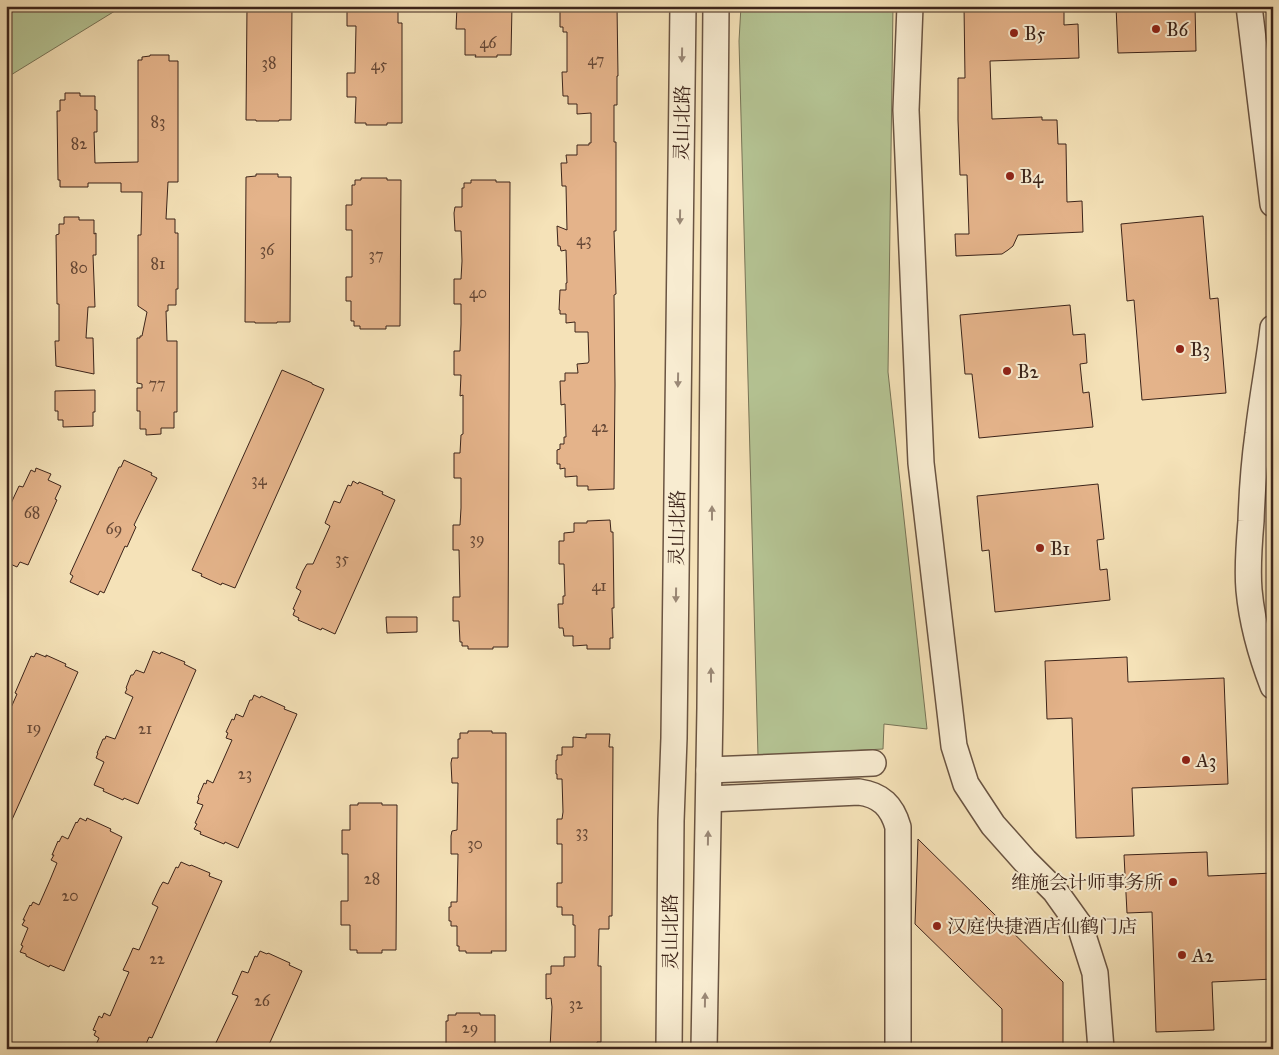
<svg xmlns="http://www.w3.org/2000/svg" width="1279" height="1055" font-family="'IM FELL Great Primer','Noto Serif SC',serif">
<style>
.green{fill:#b5c494;stroke:#787457}
.building{fill:#e4b38a;stroke:#3c241a}
.lines{fill:none;stroke-linecap:round;stroke-linejoin:round}
.minor-casing{stroke:#6a5442;stroke-width:28}
.minor{stroke:#f8ecd1;stroke-width:25}
.oneway{fill:#9a8876}
.poi-dot{fill:#8f2418;stroke:#f8ecd1;stroke-width:2}
.labels{text-anchor:middle;dominant-baseline:central;stroke-width:4;stroke-linejoin:round;paint-order:stroke}
.number-label{font-size:16px;fill:#664836}
.poi-label{font-size:19px;fill:#3c241a;stroke:#f8ecd1;text-anchor:start}
.street-label{font-size:19px;fill:#3c241a;stroke:#f8ecd1}
</style>
<rect width="100%" height="100%" fill="#f5e2b8"/>
<filter id="stains"><feTurbulence type="fractalNoise" baseFrequency=".004" numOctaves="4"/><feColorMatrix values="0 0 0 0 .2 0 0 0 0 .09 0 0 0 0 .02 0 0 0 .5 -.17"/></filter>
<radialGradient id="worn" r=".72"><stop offset=".6" stop-color="#630" stop-opacity="0"/><stop offset="1" stop-color="#630" stop-opacity=".3"/></radialGradient>
<!-- green -->
<g class="green">
<path d="M6,6h117l-117,72z"/>
<path d="M741,6h152l-5,366 39,357 -43,-5 -1,25 -125,7 -19,-715z"/>
</g>
<!-- building -->
<g class="building">
<path d="M247,6h45l-1,114h-12v1h-23v-1h-10z"/>
<path d="M347,6h51v17h4v100h-15v2h-21v-2h-11l1,-26h-9v-24h8l1,-47h-9z"/>
<path d="M457,6h55l-1,49h-14v2h-22l1,-2h-11v-26h-9z"/>
<path d="M568,6h49l1,70h-1v29h-3v37h2v89h-2l2,63 -2,1 1,90 -1,104 -26,1v-4h-11v-10l-12,1v-9l-5,1v-5h-3v-14l3,-1v-5h4v-7h2l-1,-33 -4,1 -1,-24h5v-8h13l-1,-9 11,-1 1,-2 -1,-29h-13v-10l-9,1v-9h-6v-4h-1l1,-20h6v-7h1l-1,-33 -5,1 -1,-5h-2l-1,-20 10,4 -1,-44h-4l-1,-23h6l-1,-8h11v-10h12v-2h2v-30l-14,1v-10h-9v-8h-5l-1,-24h5v-40h-4v-5h-3v-19h8z"/>
<path d="M964,6h100v19l14,-1 1,34 -89,3 2,58 50,-2v3h15l1,24h8l1,58 15,-1 1,31 -65,3 -5,11 -5,4 -6,4 -46,2 -1,-22h14l-2,-59h-7l-2,-55v-42h7z"/>
<path d="M1116,6h79l1,45 -78,2z"/>
<path d="M150,55h19v6h9v121h-10l-2,37h9v14h3v56h-2v16h-8v6h-2l1,30h10v71h-3v16h-13v6l-15,1v-6h-6v-18h-3v-23h5v-4l-5,-1v-45h3v-2h2l5,-24 -9,-6v-71h3l1,-43h-21v-9h-33v4h-28v-7h-2l-1,-69h3v-11h5v-7h15v3h15v14h2v22h-3l1,31 43,-1v-102h4v-3l8,-1z"/>
<path d="M256,174h22v3h13l-1,145h-13v1h-22v-1h-10l1,-145 10,-1z"/>
<path d="M361,178h26v2h14l-1,146h-14v3h-26v-3h-6v-5h-3v-20h-5v-24h6v-47h-6v-25h6v-20h3v-5h6z"/>
<path d="M471,180h25v2h14l-2,465h-15v2h-25v-3h-6v-4h-2l-1,-21h-6v-24h7l-1,-47h-6v-25h7l1,-17v-30h-7v-25h6l1,-18 2,-1v-39l-3,1 1,-21h-7v-24h6l1,-27v-20h-7v-25h7l1,-18 -1,-30h-6l-1,-18 1,-6h7v-19h2v-5h7z"/>
<path d="M1203,216l7,83 8,-1 8,95 -84,7 -8,-100 -7,1 -6,-77z"/>
<path d="M64,217h15v3h15v14l2,-1v22h-3l2,52h-7l-2,31h7l1,36 -38,-8 -1,-25h4v-37h-2l-1,-69 3,-1v-10h5z"/>
<path d="M1070,305l3,30 12,-1 2,29 -7,1 3,29 6,-1 4,35 -114,11 -7,-64h-7l-5,-59z"/>
<path d="M282,370l30,13v1l12,5 -89,199 -13,-5 -1,2 -20,-9 1,-2 -10,-4z"/>
<path d="M95,390v22h-2v14l-30,1v-7h-5v-9h-3v-20z"/>
<path d="M124,460l28,13 -1,2 6,3 -23,47 2,2 -9,20 -2,-1 -21,47 -4,-2 -2,4 -28,-13 3,-6 -3,-2 49,-107h2z"/>
<path d="M36,468l15,6 -3,6 13,6 -6,13 2,1 -29,65 -8,-3 -3,5 -11,-5v-48l13,-28 4,1 8,-17 4,2z"/>
<path d="M353,481l5,3 1,-2 24,10 -1,2 13,6 -60,134 -13,-6 -1,2 -23,-10 1,-2 -6,-3 2,-5 -2,-1 8,-18 -5,-3 7,-17 4,-7h6l17,-38 -5,-3 9,-22 6,2 8,-18 3,1z"/>
<path d="M1098,484l6,55 -7,1 3,30 7,-1 3,31 -115,12 -6,-62 -7,1 -5,-55z"/>
<path d="M610,520l1,12h2l1,76h-2l1,30h-3v11h-23v-4l-14,1v-10h-9l-1,-8h-4l-1,-24h5v-8h2l-1,-32h-5v-23h5v-8l10,-1v-9h13v-2z"/>
<path d="M386,617h31v15l-30,1z"/>
<path d="M153,651l7,3 1,-2 24,10 -1,2 12,6 -58,134 -14,-6 -1,2 -20,-9 1,-2 -10,-4 10,-23 -8,-4 2,-5h-1l6,-14h2l1,-3 9,3 18,-42 -8,-4 2,-4 -1,-1 5,-13h2l3,-5 8,3z"/>
<path d="M36,653l10,4v-2l20,9 -1,2 13,6 -72,161v-114l11,-25 -2,-1 16,-37 3,1z"/>
<path d="M1127,657l1,25 96,-4 4,106 -96,4 2,48 -58,2 -4,-120 -25,1 -2,-58z"/>
<path d="M254,695l6,3 1,-2 24,11 -1,2 13,5 -59,134 -13,-6 -1,2 -24,-10 1,-2 -7,-3 3,-5 -2,-1 8,-18 -6,-2 2,-5 -1,-1 6,-14 2,1 1,-4 6,3 19,-43 -6,-2 2,-5 -2,-1 6,-13 2,1 2,-6 7,3 7,-17h2z"/>
<path d="M468,731h24v2h14v218h-15l1,2h-26v-2h-7v-5h-2v-20h-6v-5h-2v-14h2v-5h6l1,-48h-7v-18l1,-5 5,-1 1,-47h-6l-1,-20 1,-5h6v-19h2v-6h8z"/>
<path d="M586,734h24l-1,13h4l-1,169h-3v13h-10l-1,37h3v76h-4v7h-47l2,-42 -1,-9 -5,1v-25h5v-8h13v-9h11v-32h-2v-10h-11v-8h-5v-24h5v-39h-5v-25h5l1,-7 -1,-33h-5v-5h-1v-14h1v-5h5v-8h11v-10l13,1z"/>
<path d="M358,803h24v2h15l-1,145h-14v3h-25v-3h-7v-25h-9v-24h7v-47h-6v-24h8v-25h8z"/>
<path d="M80,818l6,3 1,-3 24,11 -1,2 12,6 -58,134 -14,-6 -1,2 -23,-11v-2l-6,-2 3,-6 -2,-1 7,-17 -6,-3 3,-5h-2l7,-15 1,1 2,-4 6,3 11,-25 7,-17 -6,-3 3,-5h-2l6,-14 1,1 3,-6 6,3 8,-17 1,1z"/>
<path d="M918,839l145,143v67h-61v-40l-87,-85z"/>
<path d="M1207,852l1,24 65,-3v106l-61,3 2,48 -58,2 -4,-120 -25,1 -3,-58z"/>
<path d="M181,862l9,4 1,-1 19,8 -1,3 13,5 -70,157 -3,-1 -5,12h-50l5,-11 -5,-3 2,-4 -3,-1 6,-14 3,2 2,-5 6,3 19,-44 -6,-2 7,-15 3,-7 6,2 19,-43 -6,-3 8,-17 3,-5 5,2 8,-17 2,1z"/>
<path d="M260,951l7,3 1,-1 22,10 -1,2 13,6 -35,78h-54l25,-53 -6,-2 10,-23 6,2 7,-17 2,1z"/>
<path d="M456,1013h24v2h15v29h-4v5h-45v-28h2v-6h8z"/>
</g>
<g class="lines">
<!-- minor casing -->
<g class="minor-casing">
<g id="minor">
<path d="M910,6l-4,104 15,353 33,283 12,38 27,41 32,36 30,30 25,35 15,47 6,76"/>
<path d="M1249,6l24,198"/>
<path d="M1273,328c-4,35 -11,70 -15,106 -4,29 -6,58 -7,87 -2,23 -4,46 -2,69 3,33 12,65 24,96"/>
<path d="M709,770l164,-7"/>
<path d="M709,799l150,-7c22,3 33,14 39,35v222"/>
<path d="M669,1049l2,-228 3,-83 9,-732"/>
<path d="M704,1049l6,-341 6,-702"/>
</g>
</g>
<!-- minor -->
<use href="#minor" class="minor"/>
</g>
<!-- one-way arrows -->
<defs><path id="oneway-solid" d="M-6-.8H1V-3.2L6.5 0L1 3.2V.8H-6Z" transform="scale(1.25)"/></defs>
<g class="oneway">
<use href="#oneway-solid" transform="translate(682 55) rotate(91)"/>
<use href="#oneway-solid" transform="translate(680 217) rotate(91)"/>
<use href="#oneway-solid" transform="translate(678 380) rotate(91)"/>
<use href="#oneway-solid" transform="translate(712 513) rotate(-90)"/>
<use href="#oneway-solid" transform="translate(676 595) rotate(91)"/>
<use href="#oneway-solid" transform="translate(711 675) rotate(-90)"/>
<use href="#oneway-solid" transform="translate(708 838) rotate(-89)"/>
<use href="#oneway-solid" transform="translate(705 1000) rotate(-89)"/>
</g>
<!-- markers -->
<g class="poi-dot">
<circle cx="1156" cy="29" r="5"/>
<circle cx="1014" cy="33" r="5"/>
<circle cx="1010" cy="176" r="5"/>
<circle cx="1180" cy="349" r="5"/>
<circle cx="1007" cy="371" r="5"/>
<circle cx="1040" cy="548" r="5"/>
<circle cx="1186" cy="760" r="5"/>
<circle cx="1173" cy="882" r="5"/>
<circle cx="937" cy="926" r="5"/>
<circle cx="1182" cy="955" r="5"/>
</g>
<g class="labels">
<!-- number labels -->
<g class="number-label">
<text x="488" y="42">46</text>
<text x="596" y="59">47</text>
<text x="269" y="62">38</text>
<text x="379" y="64">45</text>
<text x="158" y="121">83</text>
<text x="79" y="143">82</text>
<text x="584" y="239">43</text>
<text x="267" y="249">36</text>
<text x="376" y="254">37</text>
<text x="158" y="263">81</text>
<text x="79" y="267">80</text>
<text x="478" y="292">40</text>
<text x="157" y="383">77</text>
<text x="600" y="426">42</text>
<text x="259" y="479">34</text>
<text x="32" y="512">68</text>
<text x="114" y="528">69</text>
<text x="477" y="538">39</text>
<text x="342" y="558">35</text>
<text x="599" y="585">41</text>
<text x="34" y="727">19</text>
<text x="145" y="728">21</text>
<text x="245" y="773">23</text>
<text x="582" y="831">33</text>
<text x="475" y="843">30</text>
<text x="372" y="878">28</text>
<text x="70" y="895">20</text>
<text x="157" y="958">22</text>
<text x="262" y="1000">26</text>
<text x="576" y="1003">32</text>
<text x="470" y="1027">29</text>
</g>
<!-- poi labels -->
<g class="poi-label">
<text x="1166" y="29">B6</text>
<text x="1024" y="33">B5</text>
<text x="1020" y="176">B4</text>
<text x="1190" y="349">B3</text>
<text x="1017" y="371">B2</text>
<text x="1050" y="548">B1</text>
<text x="1196" y="760">A3</text>
<text x="1163" y="882" text-anchor="end">维施会计师事务所</text>
<text x="947" y="926">汉庭快捷酒店仙鹤门店</text>
<text x="1192" y="955">A2</text>
</g>
<!-- street labels -->
<g class="street-label">
<text transform="translate(682 123) rotate(-89)">灵山北路</text>
<text transform="translate(677 528) rotate(-89)">灵山北路</text>
<text transform="translate(670 932) rotate(-90)">灵山北路</text>
</g>
</g>
<!-- margin -->
<rect width="1279" height="1055" fill="none" stroke="#f5e2b8" stroke-width="25"/>
<rect x="8" y="8" width="1264" height="1040" fill="none" stroke="#3c241a" stroke-width="2.5"/>
<rect x="12" y="12" width="1254" height="1030" fill="none" stroke="#3c241a"/>
<rect width="100%" height="100%" filter="url(#stains)"/>
<rect width="100%" height="100%" fill="url(#worn)"/>
</svg>
